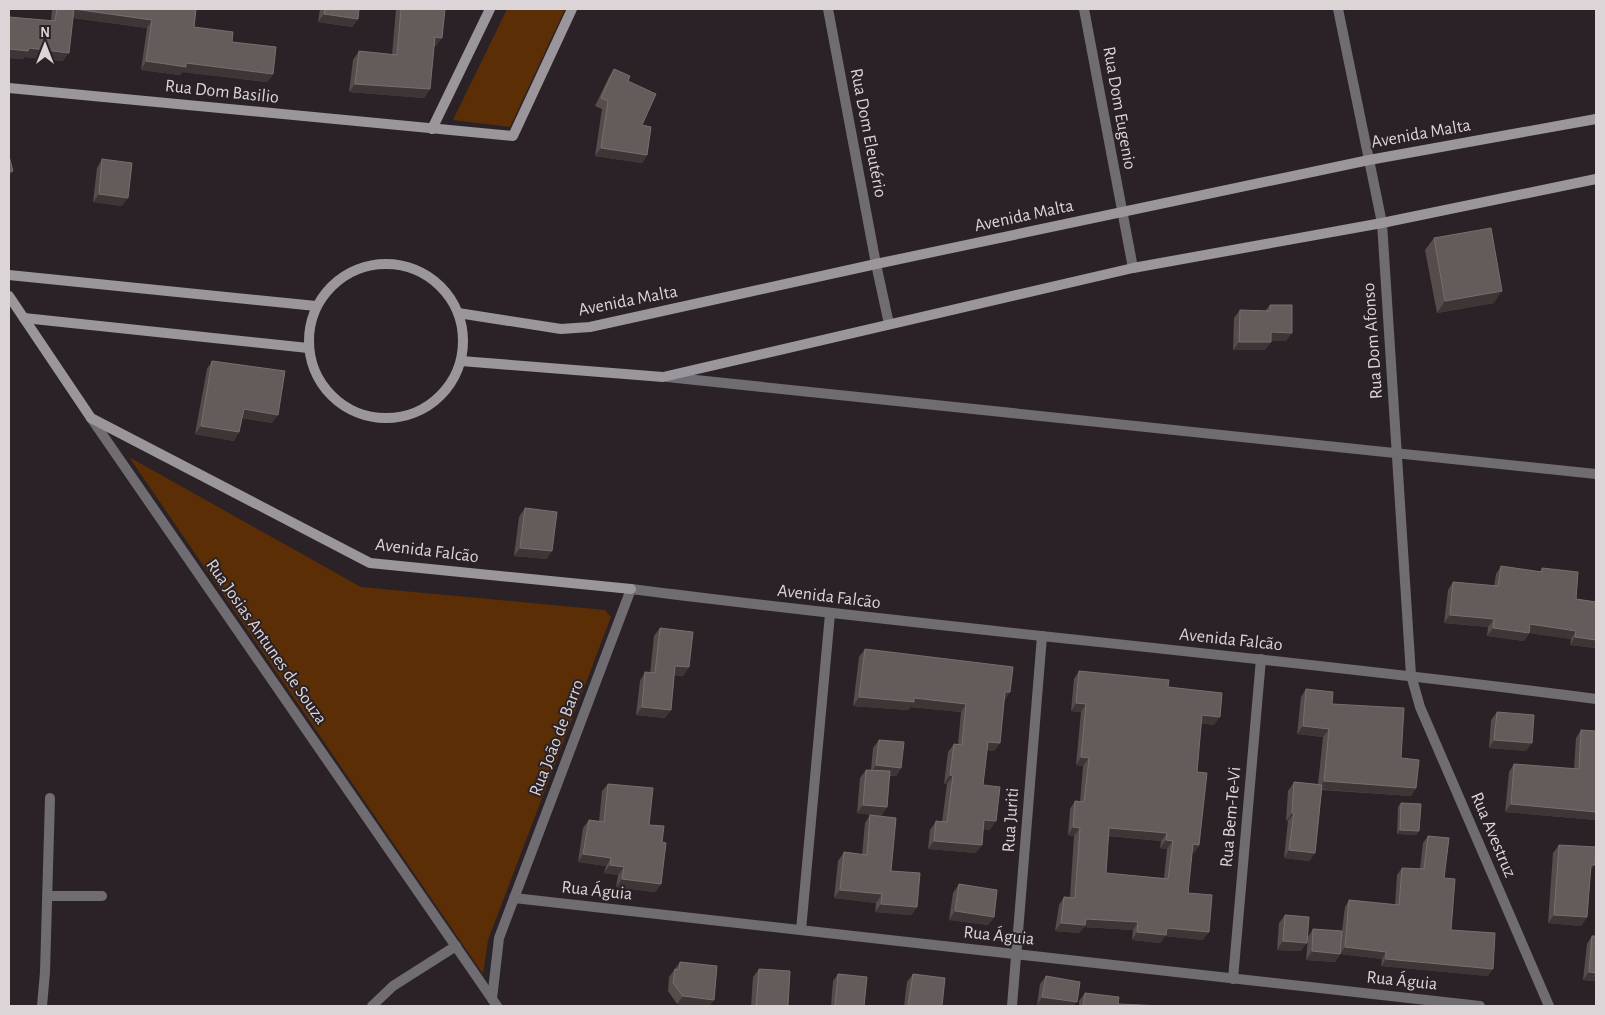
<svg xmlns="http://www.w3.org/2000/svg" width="1605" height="1015" font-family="'Alegreya Sans',sans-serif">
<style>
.green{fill:#5b2e05}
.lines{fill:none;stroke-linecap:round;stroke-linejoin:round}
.lane{stroke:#6f6d71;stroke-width:10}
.street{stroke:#6f6d71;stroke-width:10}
.secondary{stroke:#9a969c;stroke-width:10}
.wall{fill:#564c4c;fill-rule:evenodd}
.shaded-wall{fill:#3e3536}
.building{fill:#645b5b;stroke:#776e6e;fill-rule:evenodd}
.labels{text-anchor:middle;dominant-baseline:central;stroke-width:4;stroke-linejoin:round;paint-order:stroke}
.street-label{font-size:18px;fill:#dbd5d8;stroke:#2a2226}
</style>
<rect width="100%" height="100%" fill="#2a2226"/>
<!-- green -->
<g class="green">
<path d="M507,9h58l-55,118 -57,-7z"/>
<path d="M129,457l232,130 244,23 6,7 -123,323 -5,34z"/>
</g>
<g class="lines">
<!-- lane -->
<g class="lane">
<path d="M48,896h54"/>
<path d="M42,1006l3,-34 5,-174"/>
<path d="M372,1006l21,-20 63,-40"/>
</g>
<!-- street -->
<g class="street">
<path d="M828,9l48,255 13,60"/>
<path d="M1084,9l49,259"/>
<path d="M1338,9l44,214 29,452 9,32 129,299"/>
<path d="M667,377l929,97"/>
<path d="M91,418l406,588"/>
<path d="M514,898l966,108"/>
<path d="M801,930l29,-316"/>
<path d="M1233,979l28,-320"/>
<path d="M492,999l7,-61 132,-349c321,41 644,68 965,110"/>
<path d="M1012,1006l30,-370"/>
</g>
<!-- secondary -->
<g class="secondary">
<path d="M9,88l504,48 59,-127"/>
<path d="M432,129l58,-120"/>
<circle cx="386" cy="341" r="77"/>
<path d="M9,275l307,31"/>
<path d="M9,296l82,122 279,145 261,26"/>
<path d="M458,313l103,16 29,-2 286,-63 493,-104 227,-41"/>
<path d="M24,318l284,30"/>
<path d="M461,361l202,16 470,-109 249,-45 214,-44"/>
</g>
</g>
<!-- wall -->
<g class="wall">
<path d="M52,9h144l-2,18 38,15 41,32 -6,8 -84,-10 -3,3 -39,-5 6,-42 -74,-10 -10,43 -39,-4 -1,2 -14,-1 42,-38z"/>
<path d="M320,9h39l-1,10 -6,8 -34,-5z"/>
<path d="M396,9h49l-9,37h-2l-4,43 -6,9 -75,-6 4,-32 6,-9 33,4z"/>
<path d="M614,69l14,12 19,74 -5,8 -47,-7 7,-47 -7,-3 14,-29z"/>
<path d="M102,159l20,47 -29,-4 4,-34z"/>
<path d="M1434,238l60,65 -57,10 -12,-63z"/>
<path d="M1270,305l16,36h-15v1l-6,8h-32l1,-32 6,-8 25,1z"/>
<path d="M212,361l60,62 -30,-5 -3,14 -5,9 -39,-7 12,-65z"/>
<path d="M525,508l22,51 -33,-3 5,-39z"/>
<path d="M1501,566l39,6 2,-4 34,31 20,3v46l-26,-3 1,-6 -42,-6 -5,8 -37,-5 1,-9 -44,-4 4,-33 5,-8 41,4 2,-12z"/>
<path d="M660,628l29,39 -6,9 -9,-1 -3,35 -6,8 -29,-3 4,-34 5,-9 5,1 4,-37z"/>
<path d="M865,649l145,43 -6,9 -4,42 -6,8 -7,-1 -4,35 7,45 -7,-1 -7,24 -48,-4 2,-19 6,-9 6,1 5,-38h-3l4,-32 6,-8h4l3,-32 -50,-5 -3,3 -55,-4 6,-49z"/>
<path d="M1079,671l89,16 46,38 -13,-2 -4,49 2,73 -5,8 -2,-1 -4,41 15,47 -38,-4 -5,7 -28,-3 1,-10 -49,-3 -5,6 -24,-2 4,-26 5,-8h6l4,-61 -6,-1 2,-26 5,-8 5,1 3,-36 -7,-1 5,-53 -10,-1 3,-32zM1108,836l53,5 -1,7 7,1 -3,29 -58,-5z"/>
<path d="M1306,689l26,15 69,54 15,30 -5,8 -89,-6 -7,63 -6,8 -25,-3 4,-37h-2l2,-30 6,-9 24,2 5,-47 -26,-3 4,-37z"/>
<path d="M1497,712l29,39 -37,-3 2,-28z"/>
<path d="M1581,730l15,90 -91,-8 4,-40 5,-8 60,5 2,-31z"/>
<path d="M879,740l22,28 -5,8h-7l-2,31 -6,9 -24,-3 3,-35 6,-8h5l2,-22z"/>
<path d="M608,784l41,41 13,17 -1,42 -6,8 -39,-5 2,-12 -14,-2 2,-7 -28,-4 5,-34 6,-8 10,2 3,-31z"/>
<path d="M1401,803l18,28 -3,4 -19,-1 1,-27z"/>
<path d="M870,815l21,56 26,36 -6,8 -36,-3 1,-9 -42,-5 4,-37 6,-9 18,3 3,-32z"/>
<path d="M1428,836l16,42 7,52 37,46 -107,-10 1,-7 -42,-5 -5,8 -29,-2 2,-23 5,-8 29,2 3,-24 4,-7 46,5 2,-30 5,-7 18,1 3,-26z"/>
<path d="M1559,845l31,27 -3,45 -6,9 -33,-3 5,-70z"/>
<path d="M959,884l35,33 -6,8 -39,-5 4,-27z"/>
<path d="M1285,915l16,36 -24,-1 2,-27z"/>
<path d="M1592,936l4,45 -13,-1 4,-36z"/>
<path d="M680,962l34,38 -5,6h-15l-17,-2 -9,-13 1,-14z"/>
<path d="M759,969l29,37h-37l2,-29z"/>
<path d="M838,974l26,32h-33l2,-25z"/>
<path d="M913,974l29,32h-38l3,-24z"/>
<path d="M1046,976l27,30h-27l-9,-1 3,-21z"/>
<path d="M1085,993l33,11 45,2h-84v-5z"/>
</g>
<!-- shaded-wall -->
<g class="shaded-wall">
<path d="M74,9l78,11 -5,8 -79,-11z"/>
<path d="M324,14l34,5 -6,8 -34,-5z"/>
<path d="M435,37l7,1 -6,8 -7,-1z"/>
<path d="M29,48l40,5 -6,8 -39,-4 -1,2 -14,-1v-9z"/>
<path d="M146,61l40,2 87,11 -6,8 -84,-10 -3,3 -39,-5z"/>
<path d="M355,84l75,5 -6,9 -75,-6z"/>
<path d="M601,148l46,7 -5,8 -47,-7z"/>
<path d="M13,171l-4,6v-5z"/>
<path d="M99,194l29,4 -6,8 -29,-4z"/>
<path d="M1502,291l-8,12 -57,10 8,-12z"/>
<path d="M1271,332l21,1 -6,8h-21z"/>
<path d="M1239,342h32l-6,8h-32z"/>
<path d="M244,409l34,6 -6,8 -34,-6z"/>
<path d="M201,426l38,6 -5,9 -39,-7z"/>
<path d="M520,548l32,3 -5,8 -33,-3z"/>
<path d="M1450,615l44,4 -6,8 -44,-4z"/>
<path d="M1530,624l46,7 -5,8 -42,-6 -5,8 -37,-5 6,-8z"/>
<path d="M1575,637l21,3v8l-26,-3z"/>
<path d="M675,666l14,1 -6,9 -13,-2z"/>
<path d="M1005,692h5l-6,9z"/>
<path d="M859,697l55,1 52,6 -5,8 -50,-5 -3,3 -55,-4z"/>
<path d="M1076,703l10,1 -5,8 -10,-1z"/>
<path d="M642,707l29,3 -6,8 -29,-3z"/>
<path d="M1202,715l18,2 -6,8 -18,-2z"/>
<path d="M1303,726l26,3 -6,8 -26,-3z"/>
<path d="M1494,740l38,3 -6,8 -37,-3z"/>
<path d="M988,742l12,1 -6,8 -12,-1z"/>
<path d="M1081,757l8,1 -6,8 -7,-1z"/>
<path d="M876,765l25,3 -5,8 -26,-2z"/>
<path d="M950,775l3,1 -6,8h-3z"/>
<path d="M1324,781l92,7 -5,8 -93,-7z"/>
<path d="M1511,804l85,8v8l-91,-8z"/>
<path d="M863,805l24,2 -6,9 -24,-3z"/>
<path d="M1292,813h2l-6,8h-2z"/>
<path d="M984,820l12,1 -6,9 -12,-2z"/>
<path d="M1073,827l7,1 -6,8 -6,-1z"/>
<path d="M1109,828l58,5 -6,8 -58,-6z"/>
<path d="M1400,830l19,1 -3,4 -19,-1z"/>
<path d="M1166,840l7,1 -6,8 -7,-1z"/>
<path d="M934,841l48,4 -6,8 -48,-4z"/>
<path d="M1193,844l6,1 -5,8 -6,-1z"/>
<path d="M1289,850l26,3 -6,8 -25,-3z"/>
<path d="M583,854l28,4 -5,8 -28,-4z"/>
<path d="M610,865l14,2 -6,8 -14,-2z"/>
<path d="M1591,865h4l-6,8z"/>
<path d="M622,879l39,5 -6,8 -39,-5z"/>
<path d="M840,890l42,4 -6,9 -42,-5z"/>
<path d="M881,904l36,3 -6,8 -36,-3z"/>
<path d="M955,911l39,6 -6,8 -39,-5z"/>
<path d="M1554,915l33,2 -6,9 -33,-3z"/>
<path d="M1086,919l52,3 -5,8 -49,-3 -5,6 -24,-2 6,-8z"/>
<path d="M1167,928l42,4 -6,8 -38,-4 -5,7 -28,-3 5,-8z"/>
<path d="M1283,941l24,2 -6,8 -24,-1z"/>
<path d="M1345,947l41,5 -4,7 -42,-5 -5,8 -29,-2 6,-9 28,3z"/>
<path d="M1386,959l107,10 -5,7 -107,-10z"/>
<path d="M1589,972l7,1v8l-13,-1z"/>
<path d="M683,996l31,4 -5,6h-15l-17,-2z"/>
<path d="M1042,997l35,5 -4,4h-27l-9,-1z"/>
</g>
<!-- building -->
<g class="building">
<path d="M57,9h139l-2,18 39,5 -1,10 44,5 -3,27 -87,-11v4l-40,-6 6,-41 -78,-11 -5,44 -40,-5 -1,3 -19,-2v-32l46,4z"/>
<path d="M325,9h34l-1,10 -34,-5z"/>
<path d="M401,9h44l-3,29 -7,-1 -5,52 -75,-5 4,-33 38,4z"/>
<path d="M614,69l16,7 -2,5 28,13 -14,31 9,2 -4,28 -46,-7 7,-47 -7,-3z"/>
<path d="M9,156l4,15 -4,1z"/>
<path d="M102,159l30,4 -4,35 -29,-4z"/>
<path d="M1491,228l11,63 -57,10 -11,-63z"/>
<path d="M1270,305h22v28l-21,-1v10h-32l1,-32 30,1z"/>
<path d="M212,361l73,10 -7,44 -34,-6 -5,23 -38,-6z"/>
<path d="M525,508l32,4 -5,39 -32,-3z"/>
<path d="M1501,566l41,6v-4l36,4 -2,27 20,3v38l-21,-3 1,-6 -46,-7 -1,9 -36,-5 1,-9 -44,-4 3,-33 45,4z"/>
<path d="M660,628l33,4 -4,35 -14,-1 -4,44 -29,-3 3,-35 10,1z"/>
<path d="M865,649l148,18 -3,25h-5l-5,51 -12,-1 -5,43 17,2 -4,34 -12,-1 -2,25 -48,-4 2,-20 11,1 6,-46 -3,-1 4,-31 8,1 4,-41 -52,-6v4l-55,-5z"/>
<path d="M1079,671l90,9 -1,7 54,6 -2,24 -18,-2 -5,57 10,1 -8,72 -6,-1 -5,49 24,2 -3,37 -42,-4 -1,7 -29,-3 1,-10 -52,-3 -1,6 -24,-2 3,-26 11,1 5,-70 -7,-1 2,-26 9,1 5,-44 -8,-1 5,-53 -10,-1zM1109,828l58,5 -1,7 7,1 -5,38 -62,-6z"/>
<path d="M1306,689l27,3 -1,12 72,4 -3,50 18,2 -3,28 -92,-7 5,-52 -26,-3z"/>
<path d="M1497,712l37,3 -2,28 -38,-3z"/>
<path d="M1581,730l15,1v81l-85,-8 3,-40 65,5z"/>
<path d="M879,740l25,2 -3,26 -25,-3z"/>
<path d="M866,770l24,1 -3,36 -24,-2z"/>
<path d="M1294,782l28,3 -7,68 -26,-3 5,-37h-2z"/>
<path d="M608,784l45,4 -4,37 15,1 -2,16 4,1 -5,41 -39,-5 2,-12 -14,-2 1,-7 -28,-4 6,-34 15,2z"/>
<path d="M1401,803l20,1 -2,27 -19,-1z"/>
<path d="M870,815l26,3 -5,53 29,2 -3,34 -36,-3 1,-10 -42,-4 4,-38 23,3z"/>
<path d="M1428,836l21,2 -5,40 11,1 -4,51 44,3 -2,36 -107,-10v-7l-41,-5 4,-47 50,5 3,-37 22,1z"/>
<path d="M1559,845l37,2 -1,18h-4l-4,52 -33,-2z"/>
<path d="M959,884l38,6 -3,27 -39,-6z"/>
<path d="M1285,915l24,2 -2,26 -24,-2z"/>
<path d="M1313,929l29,2 -2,23 -28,-3z"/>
<path d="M1592,936h4v37l-7,-1z"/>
<path d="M680,962l37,4 -3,34 -31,-4 -10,-13 2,-14 4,1z"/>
<path d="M759,969l31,2 -2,35h-32z"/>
<path d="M838,974l29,3 -3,29h-29z"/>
<path d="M913,974l32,4 -3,28h-34z"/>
<path d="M1046,976l34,6 -3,20 -35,-5z"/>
<path d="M1085,993l34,4 -1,7 45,2h-80z"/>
</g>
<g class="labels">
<!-- street labels -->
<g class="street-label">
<text transform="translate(222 92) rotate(6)">Rua Dom Basilio</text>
<text transform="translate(1119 108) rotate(80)">Rua Dom Eugenio</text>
<text transform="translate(868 133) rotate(79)">Rua Dom Eleutério</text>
<text transform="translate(1421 134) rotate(-10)">Avenida Malta</text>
<text transform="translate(1024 216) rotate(-12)">Avenida Malta</text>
<text transform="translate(628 301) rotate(-11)">Avenida Malta</text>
<text transform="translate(1373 341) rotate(-94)">Rua Dom Afonso</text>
<text transform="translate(427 551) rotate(7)">Avenida Falcão</text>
<text transform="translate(829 597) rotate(7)">Avenida Falcão</text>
<text transform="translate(1231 640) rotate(6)">Avenida Falcão</text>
<text transform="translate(266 642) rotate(55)">Rua Josias Antunes de Souza</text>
<text transform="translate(557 738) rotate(-69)">Rua João de Barro</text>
<text transform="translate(1231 817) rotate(-85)">Rua Bem-Te-Vi</text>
<text transform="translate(1011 820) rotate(-86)">Rua Juriti</text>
<text transform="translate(1493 835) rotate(67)">Rua Avestruz</text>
<text transform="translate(597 891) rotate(6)">Rua Águia</text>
<text transform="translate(999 936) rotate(6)">Rua Águia</text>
<text transform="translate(1402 981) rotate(6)">Rua Águia</text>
</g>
</g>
<!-- border -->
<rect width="1605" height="1015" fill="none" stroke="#dbd5d8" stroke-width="20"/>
<!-- north arrow -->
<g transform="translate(45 45)" stroke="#2a2226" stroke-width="4" paint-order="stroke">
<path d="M0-4L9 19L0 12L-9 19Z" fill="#dbd5d8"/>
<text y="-8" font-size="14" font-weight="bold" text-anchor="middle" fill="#dbd5d8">N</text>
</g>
</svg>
